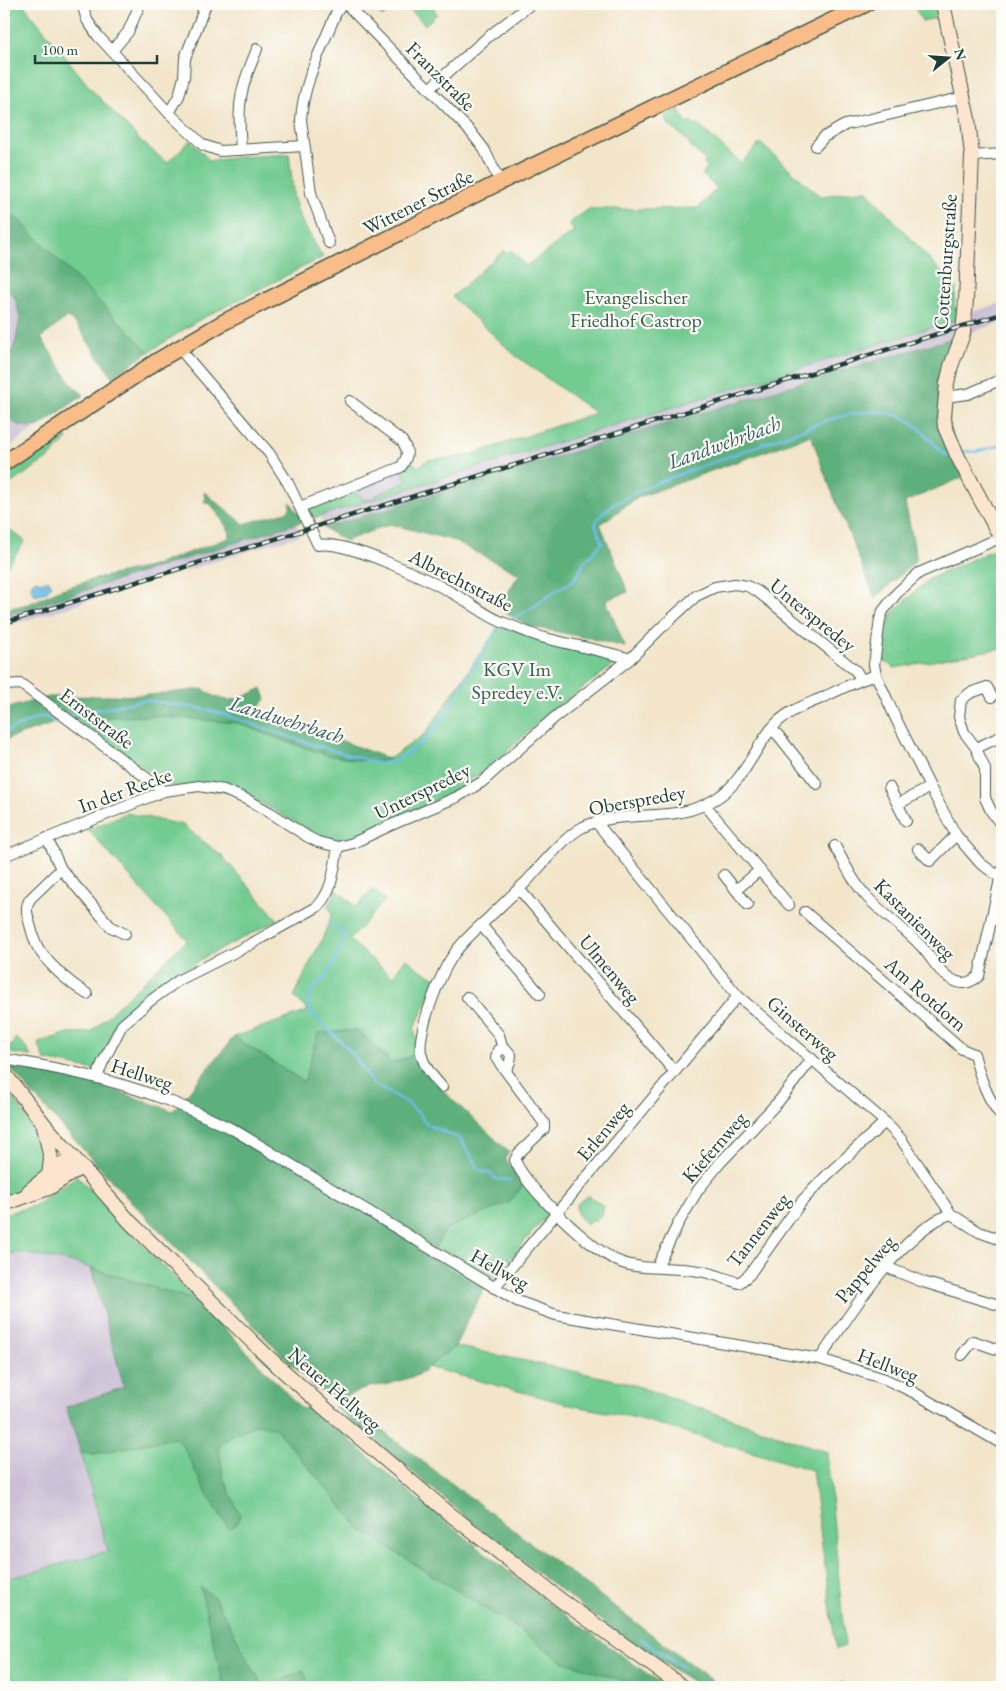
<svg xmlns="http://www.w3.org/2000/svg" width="1006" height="1691" font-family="'EB Garamond',serif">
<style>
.industrial{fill:#cbbfd5}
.green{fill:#72cb91;stroke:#488462}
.forest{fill:#5daf7b;stroke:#3e7658}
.water{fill:#6ebde8;stroke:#467d8e}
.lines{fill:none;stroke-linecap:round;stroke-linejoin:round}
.stream{stroke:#6ebde8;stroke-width:2.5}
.street-casing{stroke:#3f564a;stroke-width:12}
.secondary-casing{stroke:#3f564a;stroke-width:16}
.primary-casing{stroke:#3f564a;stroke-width:18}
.street{stroke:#fff;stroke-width:10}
.secondary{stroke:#fce5cf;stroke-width:14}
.primary{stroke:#f8bd88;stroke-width:15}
.rail-casing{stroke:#1f3d34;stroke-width:4.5}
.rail{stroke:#fdfcf7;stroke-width:2.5;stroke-dasharray:8;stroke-linecap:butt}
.labels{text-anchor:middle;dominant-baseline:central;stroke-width:4.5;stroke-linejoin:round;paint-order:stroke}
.street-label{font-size:20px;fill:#1f3d34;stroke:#fdfcf7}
.park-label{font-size:20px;fill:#34604b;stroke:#fdfcf7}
.water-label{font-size:21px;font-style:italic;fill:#335d61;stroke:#fdfcf7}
</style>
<rect width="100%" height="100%" fill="#fdfcf7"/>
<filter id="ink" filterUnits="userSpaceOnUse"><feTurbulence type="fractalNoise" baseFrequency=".02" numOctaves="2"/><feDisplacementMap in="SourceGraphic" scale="10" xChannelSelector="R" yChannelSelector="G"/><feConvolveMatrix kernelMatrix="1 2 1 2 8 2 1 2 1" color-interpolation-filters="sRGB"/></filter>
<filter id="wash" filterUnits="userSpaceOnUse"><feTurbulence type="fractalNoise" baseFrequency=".0096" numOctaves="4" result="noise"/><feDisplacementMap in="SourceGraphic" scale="20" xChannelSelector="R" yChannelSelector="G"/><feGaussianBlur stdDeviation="1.12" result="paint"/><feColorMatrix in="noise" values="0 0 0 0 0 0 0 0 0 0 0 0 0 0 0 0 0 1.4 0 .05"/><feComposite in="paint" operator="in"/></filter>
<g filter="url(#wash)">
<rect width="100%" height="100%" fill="#f2e5ca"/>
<!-- industrial -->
<g class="industrial">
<path d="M4,287l11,11 5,20 -4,23 -7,18 -2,55 3,6 19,7 10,-1 -35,24z"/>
<path d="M1002,303v19l-33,11v-20z"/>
<path d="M959,319l-2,18 -131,38 -502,153 -4,-12z"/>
<path d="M402,470l5,12 -31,13v3l-11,2 -12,-10z"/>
<path d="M296,523l4,12 -296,92v-11z"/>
<path d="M12,1252l39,6 40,10 33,119 -58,21 15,45 27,98 -104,29v-326z"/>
</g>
<!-- green -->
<g class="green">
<path d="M4,4h19l68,85 50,52 25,21h2l22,-22 20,21 30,-4 49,-3 5,45 6,19 23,39 -126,64 -48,31 -123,-125 -22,-20z"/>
<path d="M369,4h31l-9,5 -9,8z"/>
<path d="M404,4h27l6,10 -12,11z"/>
<path d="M913,4h20l4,14 -15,3z"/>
<path d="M679,109l7,14h6l2,3 3,-2 44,39 19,-20 60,53 46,-6 90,98 -2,21 4,-1 -1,7h3l-1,4 -649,200 -4,-8 1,-4 15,-6 7,3 15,-6 -3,-3 12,-4 12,9 11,-2v-3l31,-13 -5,-12 7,-10 10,7 5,-5 4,-2 39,-4 128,-43 -80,-58 -63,-58 52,-47 3,3 4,-3 15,16 48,-35 -5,-8 20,-14h58l51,-1 19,-20 -15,-14 6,-7 -4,-3 2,-3 -18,-17 1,-2 -19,-16 -5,-10z"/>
<path d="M65,436l3,2 -18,19 -46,31v-11z"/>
<path d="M4,525l21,16 -19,27 -2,-2z"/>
<path d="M1002,546v102l-107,20 -16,-10 13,-45 37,-34z"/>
<path d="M499,626l89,25 30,11 -72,53 -46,43 -45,34 -112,49 -17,-3 -15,-6 -65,-38 -76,-8 -100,-68 84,-2 85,7 35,14 53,18 32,5 22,1 8,-2 36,-25z"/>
<path d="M126,813l57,12 40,32 55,63 -73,37 -38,26 -50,44 -22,43 -50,-10 -7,-17 30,-10 23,-1 96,-92 -99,-110z"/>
<path d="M335,888l21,19 17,-18 12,11 -35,40 42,37 14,-19 13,11 19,10 -24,50 6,24 -28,10 -34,-33 -54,52 -70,-45 74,-26 -14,-14 19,-41 8,-14 11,-28 -4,-9 6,-9z"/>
<path d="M15,1038l8,5 8,13 -27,-4v-11l3,3 6,2z"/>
<path d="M4,1085l26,36 15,25 1,24 -25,22 -15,5 -2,-1z"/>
<path d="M77,1176l37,40 84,85 -123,-38 -52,-10h-19v-39l30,-8z"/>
<path d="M525,1182l25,30 -67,78 -54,-33 17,-28 64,-27z"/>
<path d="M588,1195l16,11 -2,8 -8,8 -3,-2 -4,5c-7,-6 -11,-10 -11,-20z"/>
<path d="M455,1346l170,36 202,70 18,194 -9,3 -24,-179 -175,-52 -62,-12 -148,-39z"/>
<path d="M306,1412l246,204 108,71h-656v-107l104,-29 -27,-98 12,1z"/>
</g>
<!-- forest -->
<g class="forest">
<path d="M4,207l22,20 123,125 -37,25 -36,-53 -9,-7 -26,21 32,48 11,9 -45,31c-12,2 -27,1 -32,-12l2,-55 7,-19 4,-22 -5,-20 -11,-11z"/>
<path d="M957,337l-16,54 22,86 -58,25 12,58 -42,38 -51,-126 -13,-37 -172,62 -39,27 28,68 -22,8 19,47 -37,-9 -60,-12 -29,-18 20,-34 -67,-34 -62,-16 -45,17 -21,-13 502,-153z"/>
<path d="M204,492l40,32 42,-12 4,-3v-7l14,19 -300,95v-7l25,-5 30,-14 39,-12 51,-11 80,-29 1,-6 -19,-28 -6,-1z"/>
<path d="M262,688l4,11 -8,10 8,7 14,1 14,12 43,10 52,20 -8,2 -22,-1 -32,-5 -53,-18 -35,-14 -85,-7 -84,2 -66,22v-31l45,-12 102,-2 52,-6c24,18 35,11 59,-1z"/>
<path d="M358,1030l34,33 28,-10 23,38 66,61 -4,7 20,23 -15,20 -64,27 -17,28 54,33 -28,56 -37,29 -29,9 -20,3 -29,12 381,288h-20l-82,-53 -134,-101 -150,-126 5,-9 -24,-9 -196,-199 -94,-103 -16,-20 82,15 81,29 61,-74 70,45 14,-49z"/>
<path d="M91,1268l107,33 104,108 10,-2 99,87 140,111 115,82h-37l-2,-5 -65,-21 -47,-34 -153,-96 -87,-103 -18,-4 -25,11 -13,12 4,30 17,38 -4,10 -7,4 -26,-42 -20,-41 -8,-8 -82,16 -12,-1 -15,-46 58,-20z"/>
<path d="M200,1587l15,11 48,89h-39z"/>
<path d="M303,1670l7,17h-43z"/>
<path d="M843,1682l7,5h-50z"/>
</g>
<!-- water -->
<path class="water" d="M35,580l7,2 7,-1 3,4 -6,7 -11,3 -4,-6 1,-6z"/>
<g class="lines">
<!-- stream -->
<g class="stream">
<path d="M960,452l6,-1 9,1 27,-7"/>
<path d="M508,621l24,-13 26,-19 14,-7 4,-5 9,-16 17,-18 -6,-17v-4l6,-8 13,-11 41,-20 172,-63c30,-9 65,-15 90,7 9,8 16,18 25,26l2,2 8,-1"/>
<path d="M69,717l6,-3 70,-14 53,8 18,4 105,35 61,17 12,-2 27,-18 15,-15 62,-102"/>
<path d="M4,732l36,-15h8l7,5 10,-3"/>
<path d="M331,924l14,12c-5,12 -9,25 -16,36 -10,16 -26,16 -19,39l42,42 21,31 35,19 12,12 6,9 33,14 15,22 3,8 5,3 9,3 5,5 14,1"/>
<path d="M641,1639l42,29"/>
</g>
</g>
</g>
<g filter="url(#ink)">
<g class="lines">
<!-- street casing -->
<g class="street-casing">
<g id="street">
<path d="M82,4l5,16 11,16 71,77 34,32 17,6 84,-5"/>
<path d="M346,4l124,127 14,18 16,33"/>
<path d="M112,51l16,-19 12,-28"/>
<path d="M429,89l60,-53 42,-32"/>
<path d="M169,113l10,-17 5,-19 1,-19 21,-54"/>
<path d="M816,146l8,-9 21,-12 119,-28"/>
<path d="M241,150c-1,-17 -3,-35 0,-52 2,-17 10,-33 16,-49"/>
<path d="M972,156l30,-2"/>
<path d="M329,243l-18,-50 -10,-73c2,-38 21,-72 35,-107l6,-9"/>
<path d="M179,348l90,105 19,30 30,62c28,-5 112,35 138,50 15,8 30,21 46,27 13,5 26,11 39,15 30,8 60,13 89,22"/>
<path d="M945,397l23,-3 34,-15"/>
<path d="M300,507l101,-40c7,-10 8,-16 1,-26l-52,-40"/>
<path d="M1002,537l-83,36 -22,20 -14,18 -3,8 -6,46 2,10 20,44 34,68 26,48 24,28 22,16"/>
<path d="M4,685l17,-1 143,107"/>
<path d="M992,697l-5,-10 -17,6 -9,7 -2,17 5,15 12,16 9,21v29l6,13 11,15"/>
<path d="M771,729l7,6 39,49"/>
<path d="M976,748l26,-12"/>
<path d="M889,787l17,34"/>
<path d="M898,804l32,-17"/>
<path d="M705,805l84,100"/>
<path d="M596,822l142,174 147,126 16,17 50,75 28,18 23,8"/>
<path d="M47,838l14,31 50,58 14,7"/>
<path d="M835,846c10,19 19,37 33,52 16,17 36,30 52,47 11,11 17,26 31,34 11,7 19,4 28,-3l23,-106"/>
<path d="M918,849l12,12 26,-26"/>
<path d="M4,856l160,-65 35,-5 25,4 24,10 23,13 37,24 10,5 20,5 15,-4 36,-17 68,-29 25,-15 72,-64 76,-59 30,-30 36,-33 19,-9 20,-3 12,2 10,5 99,80 5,8"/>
<path d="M61,869l-31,30c-5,8 -3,14 -1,22 3,10 5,22 11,30 12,17 30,32 47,43"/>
<path d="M724,875l24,30"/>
<path d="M519,889l155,182"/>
<path d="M736,890l24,-20"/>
<path d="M805,912l157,137 12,5c6,23 13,45 28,63"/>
<path d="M481,925l59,69"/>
<path d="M467,997l32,38 4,14"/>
<path d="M4,1059c54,9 108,20 160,40 24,9 47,20 70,31l283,171 39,14 264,44 65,20 28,13 89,52"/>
<path d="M506,1070l4,-8 1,-7 -5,-6 -8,1 -2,8 48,65v6l-26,25 -3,6c10,27 78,92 105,102 23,9 54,4 79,9 14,2 27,8 40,12l10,-8 53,-74 25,-26 58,-53"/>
<path d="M97,1078l5,-14 20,-39 28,-24 29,-21 70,-35 68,-38c16,-16 17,-39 21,-60"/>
<path d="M442,1087c-9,-10 -18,-20 -21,-34 -4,-22 20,-81 33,-99 8,-12 18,-21 28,-30 15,-14 29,-28 44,-42 14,-15 39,-46 57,-55 44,-20 91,-1 134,-29 27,-17 36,-48 56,-71 13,-16 33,-22 51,-30 17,-8 34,-17 52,-22"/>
<path d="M657,1267l21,-43 20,-34 22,-27 59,-62 33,-42"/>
<path d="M886,1267l37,15 79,24"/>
<path d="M494,1288l244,-292"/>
<path d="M962,1355l11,-14 29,10"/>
<path d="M820,1359c27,-41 83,-130 131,-145"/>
</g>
</g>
<!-- secondary casing -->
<g class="secondary-casing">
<g id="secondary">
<path d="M943,4l25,115 4,37 -6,144 -3,34 -12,32 -4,17 -3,34 1,10 13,30 44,83"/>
<path d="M4,1073l40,51 86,98 139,136 59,53 118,100 116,90 121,86"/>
<path d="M44,1127l7,32 -2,17"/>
<path d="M29,1191l43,-34"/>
<path d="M4,1204l45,-16 32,-21"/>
</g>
</g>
<!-- primary casing -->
<g class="primary-casing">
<path id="primary" d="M4,463l153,-102 67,-39 276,-140 366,-178"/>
</g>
<!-- street -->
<use href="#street" class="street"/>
<!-- secondary -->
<use href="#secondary" class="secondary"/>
<!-- primary -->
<use href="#primary" class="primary"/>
<!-- rail casing -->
<g class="rail-casing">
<path id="rail" d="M4,623l998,-309"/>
</g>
<!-- rail -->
<use href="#rail" class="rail"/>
</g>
</g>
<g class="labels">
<!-- street labels -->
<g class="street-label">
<text transform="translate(441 76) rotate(45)">Franzstraße</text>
<text transform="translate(418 202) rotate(-27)">Wittener Straße</text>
<text transform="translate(945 262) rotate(-86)">Cottenburgstraße</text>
<text transform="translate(461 580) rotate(27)">Albrechtstraße</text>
<text transform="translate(813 615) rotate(39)">Unterspredey</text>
<text transform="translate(97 718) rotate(37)">Ernststraße</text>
<text transform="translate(125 790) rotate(-20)">In der Recke</text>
<text transform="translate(422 791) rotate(-26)">Unterspredey</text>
<text transform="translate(637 800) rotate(-10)">Oberspredey</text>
<text transform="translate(915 919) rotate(45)">Kastanienweg</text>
<text transform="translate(610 969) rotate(50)">Ulmenweg</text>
<text transform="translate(926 994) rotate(41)">Am Rotdorn</text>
<text transform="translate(803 1028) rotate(41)">Ginsterweg</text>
<text transform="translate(142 1074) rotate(18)">Hellweg</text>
<text transform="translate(603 1131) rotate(-50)">Erlenweg</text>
<text transform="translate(714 1147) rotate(-49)">Kiefernweg</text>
<text transform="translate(758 1230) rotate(-52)">Tannenweg</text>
<text transform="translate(500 1269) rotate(29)">Hellweg</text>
<text transform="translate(865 1269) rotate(-50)">Pappelweg</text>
<text transform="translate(888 1365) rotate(21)">Hellweg</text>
<text transform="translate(335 1389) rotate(41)">Neuer Hellweg</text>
</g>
<!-- park labels -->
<g class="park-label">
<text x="636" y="297">Evangelischer<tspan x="636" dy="23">Friedhof Castrop</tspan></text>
<text x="517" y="669">KGV Im<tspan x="517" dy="23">Spredey e.V.</tspan></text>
</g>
<!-- water labels -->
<g class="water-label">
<text transform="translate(724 442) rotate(-20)">Landwehrbach</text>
<text transform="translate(287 719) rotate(17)">Landwehrbach</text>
</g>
</g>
<!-- margin -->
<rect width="1006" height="1691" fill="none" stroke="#fdfcf7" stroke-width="20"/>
<!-- north arrow -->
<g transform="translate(948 58) rotate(73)" stroke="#fdfcf7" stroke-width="4" paint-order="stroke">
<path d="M0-4L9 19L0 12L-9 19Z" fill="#1f3d34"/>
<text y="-8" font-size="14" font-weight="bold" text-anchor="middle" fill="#1f3d34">N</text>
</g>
<!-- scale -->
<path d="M35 55v8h122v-8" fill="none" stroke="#1f3d34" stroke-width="2.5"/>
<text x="42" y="55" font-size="15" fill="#1f3d34" stroke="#fdfcf7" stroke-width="4" paint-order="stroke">100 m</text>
</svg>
